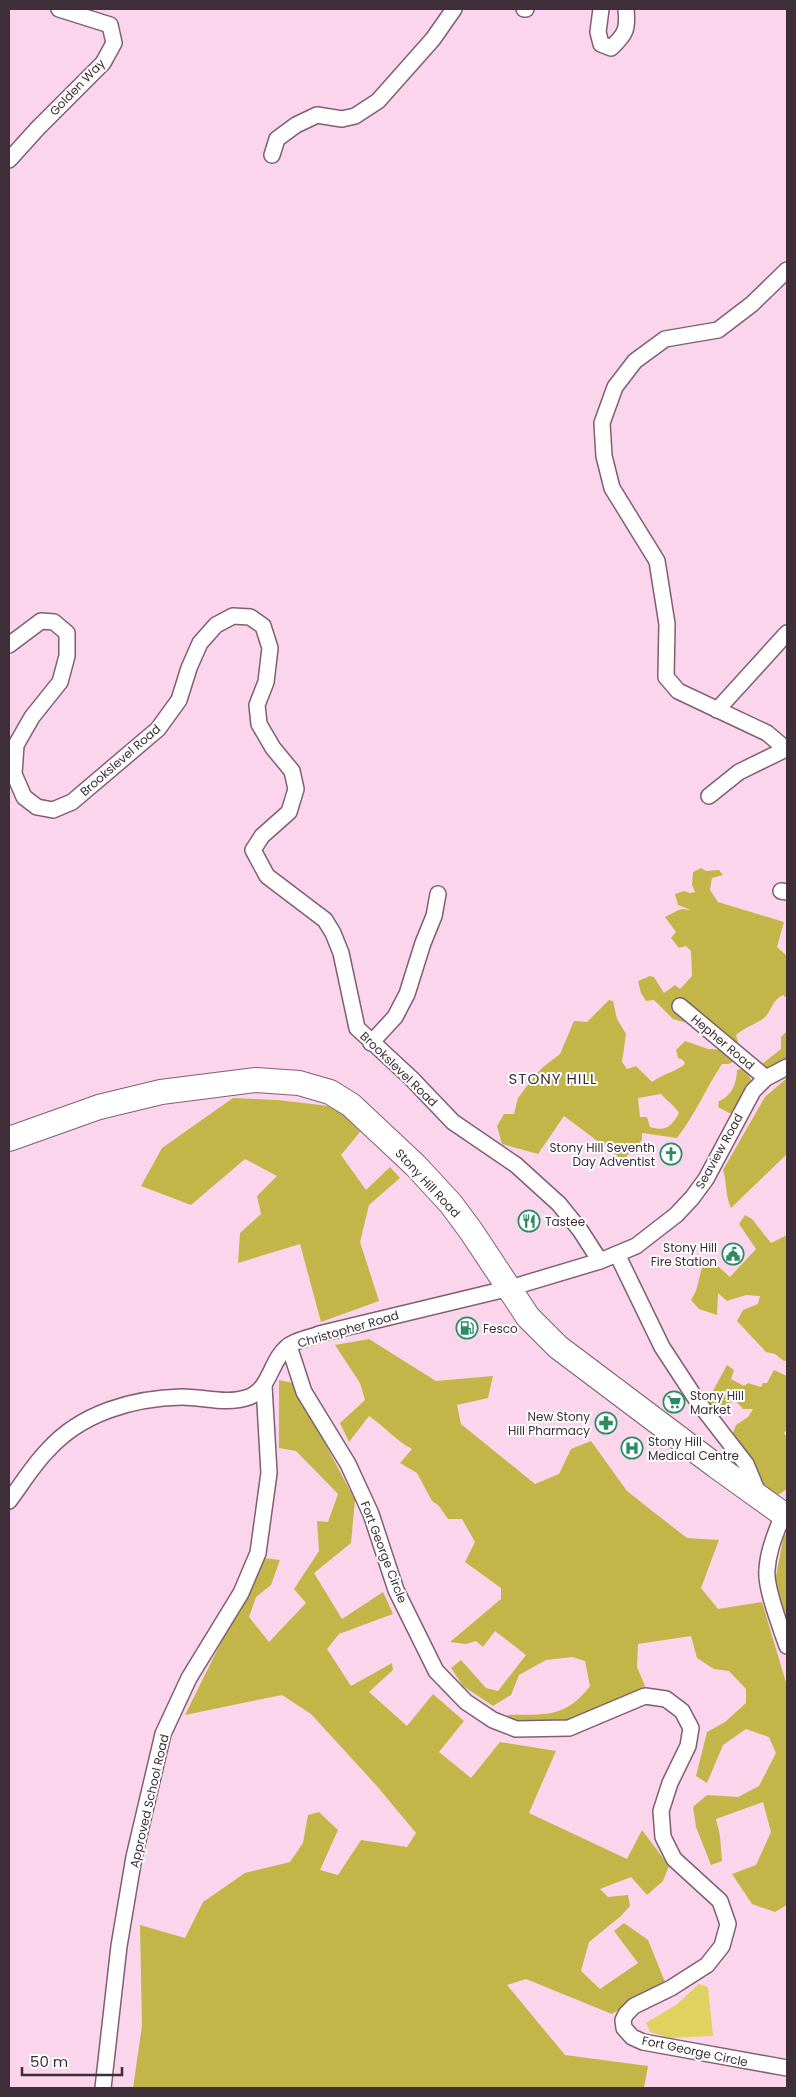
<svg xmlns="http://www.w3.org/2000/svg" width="796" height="2097" font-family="Poppins,sans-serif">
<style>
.green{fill:#dfd25e}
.forest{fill:#c3b648;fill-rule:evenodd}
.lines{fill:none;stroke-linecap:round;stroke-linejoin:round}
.street-casing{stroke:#7f5f72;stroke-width:18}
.primary-casing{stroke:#7f5f72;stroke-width:26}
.street{stroke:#fff;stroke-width:15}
.primary{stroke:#fff;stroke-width:24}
.labels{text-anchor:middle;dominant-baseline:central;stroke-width:4;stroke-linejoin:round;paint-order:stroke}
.street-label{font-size:12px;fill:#3d2e37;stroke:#fff}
.poi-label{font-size:12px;fill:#3d2e37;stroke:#fff;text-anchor:start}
.quarter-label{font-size:15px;letter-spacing:1px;fill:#3d2e37;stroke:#fff}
</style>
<rect width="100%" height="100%" fill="#fbd5eb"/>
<!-- green -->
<path class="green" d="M699,1984l9,3 5,49 -44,2 -19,-6 -4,-9 30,-18z"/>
<!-- forest -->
<g class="forest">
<path d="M701,868l5,3 13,-1 4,5 -11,3 -2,12 8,12 66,20 -7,25 10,9v42l-4,-3c-11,6 -10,12 -17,21 -6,7 -22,11 -30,19l3,10 -56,-41 8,20 -18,-5 -19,-19 -8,1 -5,-8 -3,-12 12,-5 4,1 10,16 11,-8 5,4 12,-13 -1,-25 -5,-5 -7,2 -8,-10 5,-6 -11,-15 16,-8 10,1 -13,-5 -3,-11 9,-3 6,2 5,-1 -3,-7 1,-13z"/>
<path d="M609,1000l4,1 4,18 9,15 -4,28 5,7 9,-3 16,16c12,-9 22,-9 33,-18l-2,-4 -5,-2 -2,-8 9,-9 23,8 29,2 1,8 -9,5h-7c-16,24 -27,51 -45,74l-35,-5v7l-19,20 -59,-44 -26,38 -36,-10 -5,-18 7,-12h10l4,-16 12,-16 12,-14 18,-14 14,-33 13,1zM661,1094c6,7 14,12 18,19 -7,13 -13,19 -29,14l-3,-10h-7l-2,-19z"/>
<path d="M787,1031v29l-17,10 -8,-6 19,-15v-12z"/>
<path d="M744,1068l9,15 -18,30h-6l-11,-6 1,-6c12,-4 18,-18 18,-31z"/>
<path d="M787,1078v76l-56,54c-6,-13 -4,-26 -8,-38l42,-73z"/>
<path d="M233,1098l45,2 59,7 23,25 -19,23 25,35 24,-23 10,11 -31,27 -9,37 19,59 -58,21 -21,-78 -62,19 2,-30 21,-19 -4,-18 20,-20 -32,-17 -54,46 -50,-19 21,-38z"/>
<path d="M745,1215l7,4 19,24 16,-8v125l-3,1 -9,-7 -9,-2 -29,-31 6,-11 15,-6 2,-8 -14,-1 -19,6 -9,-8 -1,22 -18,-6 -8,-9 5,-9 6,-24 9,-7 19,17 26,-28 -17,-25z"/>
<path d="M369,1339l67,42 57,-5 -5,22 -31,7 4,19 74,60 24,-10 12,-25 20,-8 36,50 24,19 36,28 32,2 -18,48 17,21 44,-7 25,84v219l-12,7 -23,-8 -20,-30 24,-9 15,-33 -8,-30 -47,17 4,17 2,25 -11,4 -15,-38 -3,-20 14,-12 31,2 21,-11 17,-33 -7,-16 -23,-8 -23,16 -16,38 -11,-7 11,-44 18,-10 21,-19v-14l-17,-18 -15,-2 -17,-11 -6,-22 -53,8 -1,23 8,19 -23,13 -63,24 -46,-2 -6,-6c37,-1 58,4 83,-29l-5,-25 -13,-4 -26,3 -27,15 -8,20 -18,11 -30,-20 -12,-18 10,-8 25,28 12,3 28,-36 -31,-24 -12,16 -7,-6 -10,3 -16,-2 51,-43v-11l-36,-26 10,-20 -13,-23h-14l-9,-13 -7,-5 -15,-28 -17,-10 12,-14c-17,-9 -28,-23 -43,-33l-20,26 -9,-19 25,-23 -5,-17 -25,-38z"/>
<path d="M727,1365l7,5 -3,9 13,7 4,-3 13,4 2,-4h4l7,-13 13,6v53l-3,4 3,5v51l-9,6 -9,-3 -38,-54 5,-13 12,-8 5,-8h-10l-9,-10 -10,10 -14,-5 -2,-4z"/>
<path d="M279,1380l14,3 62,117 -4,43 -37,30 28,46 41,-27 10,22 -54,20 -12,15 24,37 41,-23 1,7 -24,22 38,34 26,-32 31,27 -25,31 32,26 29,-36 56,9 -27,62 98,46 15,-29 27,36 -6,15 -16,14 -16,-18 -31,12 8,8 20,-2 2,11 -9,10 -32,26 -8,29 19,18 38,-26 -24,-32 10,-8 24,17 17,42 -53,32 -86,-35 -19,6 58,70 83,11 -4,22h-511l9,-62 -2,-101 45,13 18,-36 42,-29 45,-11 13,-19 5,-28 11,-3 19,18 -18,40 18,5 23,-35 46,7 9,-14 -40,-48 -65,-71 -29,-19 -97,20 78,-157 17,2 -9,25 -15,12 -7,20 20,25 37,-39 -12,-14 25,-38 -2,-30 11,1 10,-28 -42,-43 -17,-3z"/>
<path d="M784,1534l3,2v86l-13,-35z"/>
</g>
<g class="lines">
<!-- street casing -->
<g class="street-casing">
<g id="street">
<path d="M524,9h2"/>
<path d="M601,9l-3,23 3,12 10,4c15,-14 17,-19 15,-39"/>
<path d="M272,155l5,-16 19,-14 21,-10 25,4 13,-3 23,-15 55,-62 21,-30"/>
<path d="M9,160l29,-32 65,-65 11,-20 -4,-18 -51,-16"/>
<path d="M787,270l-35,34 -34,26 -53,9 -30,22 -20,26 -13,36 2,33 8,32 45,73 10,63 -1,53 12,14 89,42 20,17"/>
<path d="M9,645l32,-24 13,1 13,11v23l-7,26 -28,35 -16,28 -2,29 10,23 13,10 16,3 19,-8 86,-73 21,-29 10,-32 11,-25 16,-18 17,-9 17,1 13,9 7,22 -4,34 -9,23 2,19 14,24 19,23 4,18 -7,23 -27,24 -9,14 14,26 58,44 8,13 8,20 16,75 54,50 42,44 63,43 43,39 21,26 20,31"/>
<path d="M717,710l70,-77"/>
<path d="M709,796l30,-24 47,-23"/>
<path d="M781,891l6,1"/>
<path d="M680,1006l86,72"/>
<path d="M371,1043l24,-26 12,-23 16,-51 11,-27 4,-22"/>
<path d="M617,1254l45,93 36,55 48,62 13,31"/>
<path d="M289,1346l15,46 44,72 23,50 25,76 40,81 30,31 27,18 23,9 53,-1 76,-32 21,3 16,12 9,17 -3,18 -18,37 -9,28 2,26 11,22 46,42 8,23 -6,22 -15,19 -36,23 -37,18 -8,8 -3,6 1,8 8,9 11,5 144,26"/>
<path d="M9,1501c13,-17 24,-36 39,-51 33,-37 85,-52 134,-53 22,0 45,8 67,0 21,-8 22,-37 38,-50 8,-7 23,-9 32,-13l191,-46 90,-27 36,-15 40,-31 16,-17 14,-19 47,-88 13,-13 21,-11"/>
<path d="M783,1514c-7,19 -15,36 -16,56 -2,18 14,58 20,76"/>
<path d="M103,2088l16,-142 15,-89 29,-123 26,-56 52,-85 17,-40 11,-80 -5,-87"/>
</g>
</g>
<!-- primary casing -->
<g class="primary-casing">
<path id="primary" d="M9,1139l90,-32 62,-15 95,-12 43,3 31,9 21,13 65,61 35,38 20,27 57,86 30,30 158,119 71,51"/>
</g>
<!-- street -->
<use href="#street" class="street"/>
<!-- primary -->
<use href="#primary" class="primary"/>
</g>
<!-- icons -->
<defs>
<g id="church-ring" transform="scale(1.125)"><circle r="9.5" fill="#fff" stroke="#2a8b65" stroke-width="1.5"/><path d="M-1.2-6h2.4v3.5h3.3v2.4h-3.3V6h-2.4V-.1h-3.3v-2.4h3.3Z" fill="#2a8b65"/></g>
<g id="restaurant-ring" transform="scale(1.125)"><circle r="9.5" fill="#fff" stroke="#2a8b65" stroke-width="1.5"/><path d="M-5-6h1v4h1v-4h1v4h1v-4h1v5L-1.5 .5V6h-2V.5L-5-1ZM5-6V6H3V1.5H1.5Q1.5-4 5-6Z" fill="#2a8b65"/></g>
<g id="civic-ring" transform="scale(1.125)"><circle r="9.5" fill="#fff" stroke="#2a8b65" stroke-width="1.5"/><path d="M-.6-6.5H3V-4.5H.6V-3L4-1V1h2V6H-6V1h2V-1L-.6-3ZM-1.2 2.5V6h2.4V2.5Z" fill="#2a8b65"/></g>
<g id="fuel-ring" transform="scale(1.125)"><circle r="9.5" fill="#fff" stroke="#2a8b65" stroke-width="1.5"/><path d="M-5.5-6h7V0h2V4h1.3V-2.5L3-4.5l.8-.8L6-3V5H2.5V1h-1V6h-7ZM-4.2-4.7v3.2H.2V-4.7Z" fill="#2a8b65"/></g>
<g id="supermarket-ring" transform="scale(1.125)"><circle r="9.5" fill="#fff" stroke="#2a8b65" stroke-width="1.5"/><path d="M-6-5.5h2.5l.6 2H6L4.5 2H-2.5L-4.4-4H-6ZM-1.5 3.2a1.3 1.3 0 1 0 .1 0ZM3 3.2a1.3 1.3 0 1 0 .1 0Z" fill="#2a8b65"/></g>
<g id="pharmacy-ring" transform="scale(1.125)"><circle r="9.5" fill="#fff" stroke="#2a8b65" stroke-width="1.5"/><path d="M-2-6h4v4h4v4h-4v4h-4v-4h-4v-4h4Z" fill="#2a8b65"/></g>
<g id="hospital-ring" transform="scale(1.125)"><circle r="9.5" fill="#fff" stroke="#2a8b65" stroke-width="1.5"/><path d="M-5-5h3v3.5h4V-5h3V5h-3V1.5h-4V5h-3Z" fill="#2a8b65"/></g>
</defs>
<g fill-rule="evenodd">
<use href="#church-ring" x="671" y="1154"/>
<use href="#restaurant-ring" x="529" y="1221"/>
<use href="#civic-ring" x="733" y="1254"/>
<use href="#fuel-ring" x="467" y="1328"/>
<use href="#supermarket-ring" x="674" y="1402"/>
<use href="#pharmacy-ring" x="606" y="1423"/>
<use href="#hospital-ring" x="632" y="1448"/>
</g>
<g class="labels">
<!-- street labels -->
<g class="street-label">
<text transform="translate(77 87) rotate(-46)">Golden Way</text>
<text transform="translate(120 760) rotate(-41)">Brookslevel Road</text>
<text transform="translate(723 1042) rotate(40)">Hepher Road</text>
<text transform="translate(399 1069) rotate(44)">Brookslevel Road</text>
<text transform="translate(719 1151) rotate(-61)">Seaview Road</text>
<text transform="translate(428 1183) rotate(47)">Stony Hill Road</text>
<text transform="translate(348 1329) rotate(-16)">Christopher Road</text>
<text transform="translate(384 1552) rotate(69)">Fort George Circle</text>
<text transform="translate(149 1801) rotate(-77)">Approved School Road</text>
<text transform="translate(695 2051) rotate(12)">Fort George Circle</text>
</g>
<!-- poi labels -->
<g class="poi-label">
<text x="655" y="1147" text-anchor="end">Stony Hill Seventh<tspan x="655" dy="14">Day Adventist</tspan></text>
<text x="545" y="1221">Tastee</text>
<text x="717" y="1247" text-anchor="end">Stony Hill<tspan x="717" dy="14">Fire Station</tspan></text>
<text x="483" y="1328">Fesco</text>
<text x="690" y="1395">Stony Hill<tspan x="690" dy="14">Market</tspan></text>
<text x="590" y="1416" text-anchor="end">New Stony<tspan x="590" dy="14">Hill Pharmacy</tspan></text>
<text x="648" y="1441">Stony Hill<tspan x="648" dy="14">Medical Centre</tspan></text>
</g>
<!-- quarter labels -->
<g class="quarter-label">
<text x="553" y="1078">STONY HILL</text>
</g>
</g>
<!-- border -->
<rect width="796" height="2097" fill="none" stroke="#3d2e37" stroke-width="20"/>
<!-- scale -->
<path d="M22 2067v8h100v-8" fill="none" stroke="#3d2e37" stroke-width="2.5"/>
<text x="30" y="2067" font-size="15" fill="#3d2e37" stroke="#ffffff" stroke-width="4" paint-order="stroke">50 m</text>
</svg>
